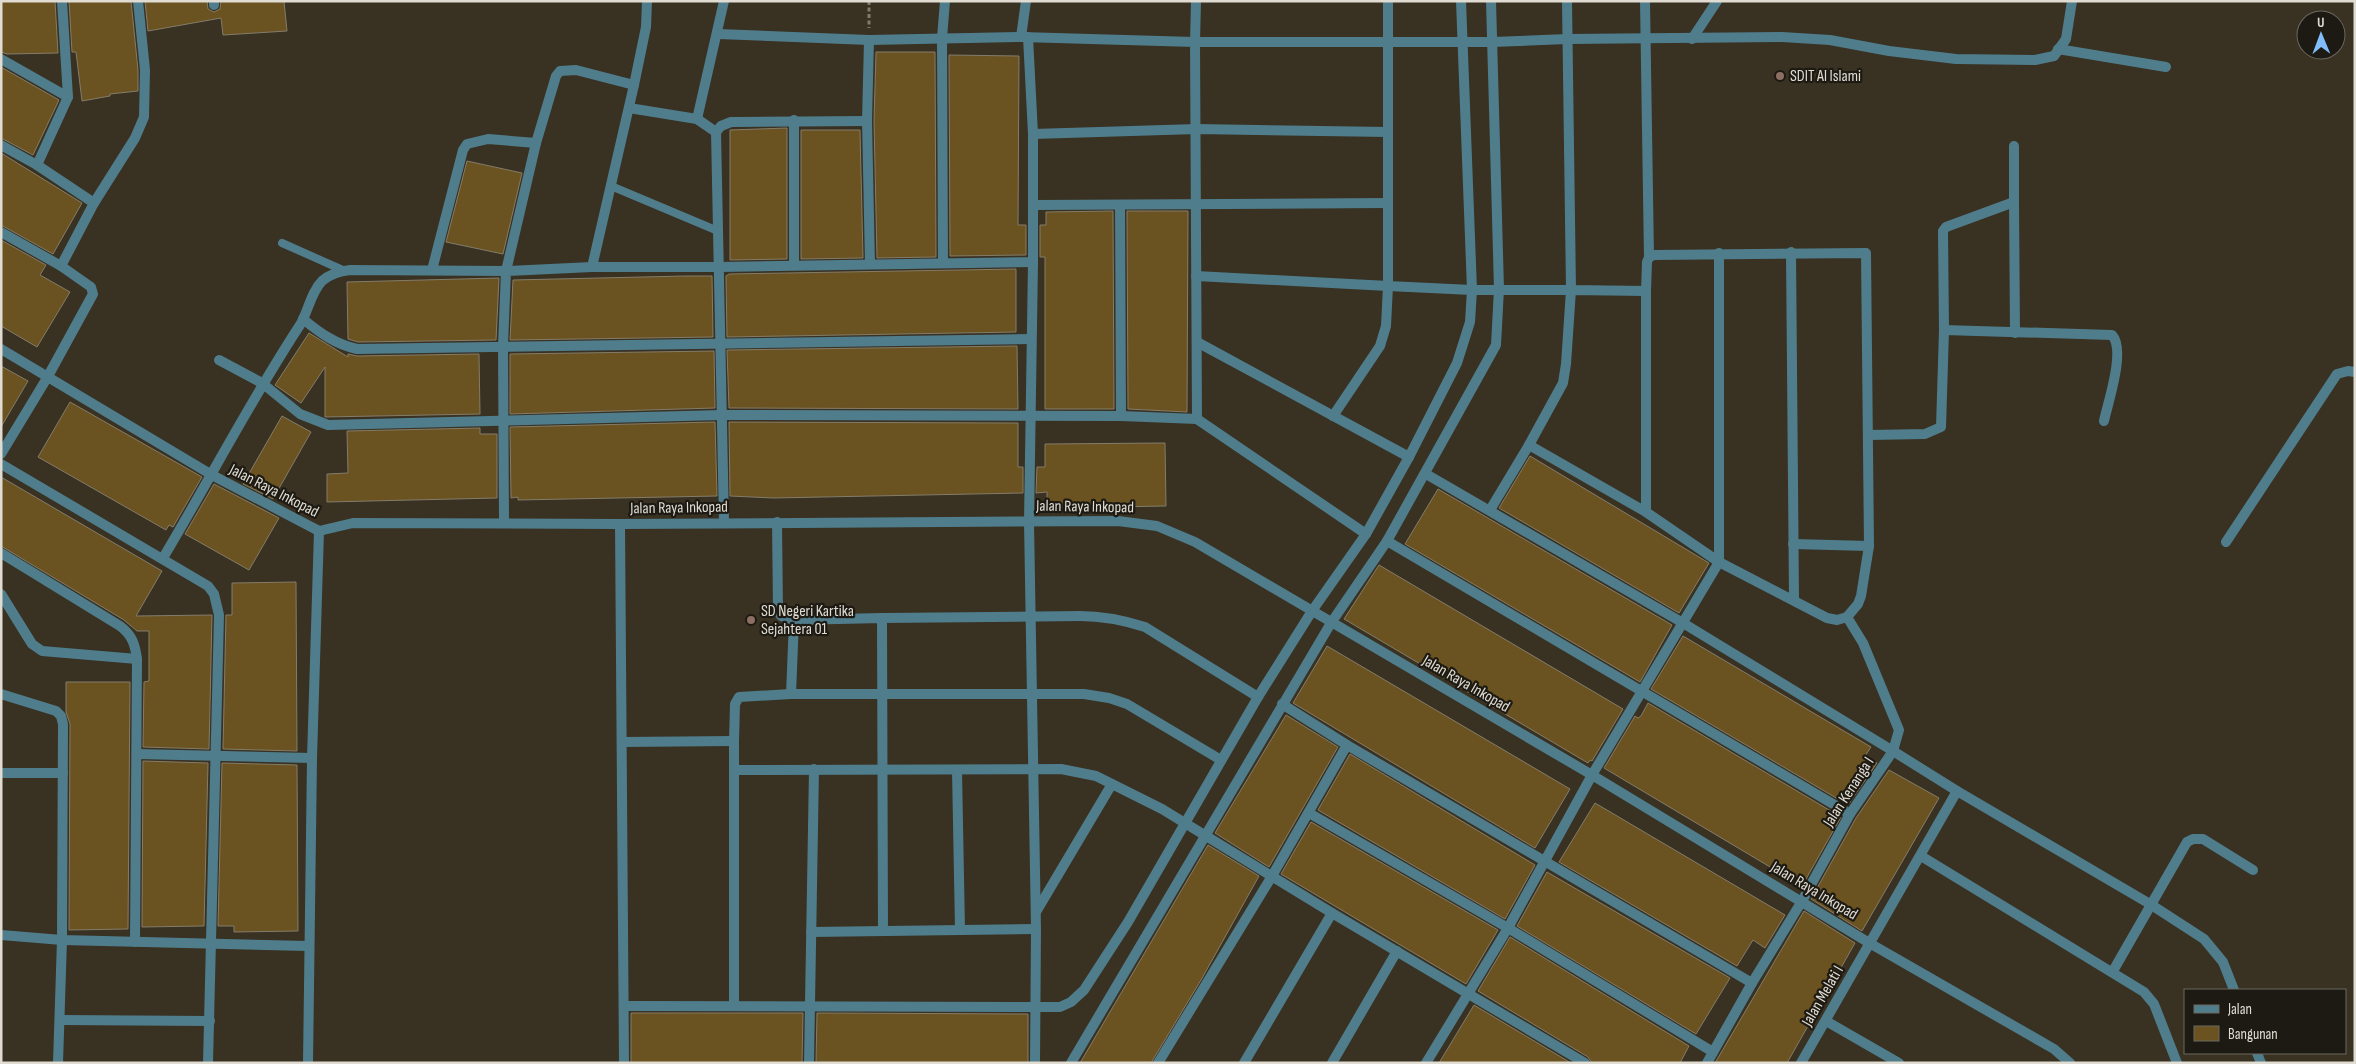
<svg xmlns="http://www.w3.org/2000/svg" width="2356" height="1064" font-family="'Sofia Sans Condensed',sans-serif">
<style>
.building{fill:#6a5321;stroke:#847c6a}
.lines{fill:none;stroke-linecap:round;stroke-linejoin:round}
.path{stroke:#817b6e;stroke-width:3;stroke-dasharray:4 2.5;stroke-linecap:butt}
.lane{stroke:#4f7d8c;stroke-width:8}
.street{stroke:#4f7d8c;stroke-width:10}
.education-dot{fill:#8d6e63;stroke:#1d1a13;stroke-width:2}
.labels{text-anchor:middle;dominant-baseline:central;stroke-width:4.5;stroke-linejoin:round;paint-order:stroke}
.poi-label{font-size:16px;fill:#e0dcd2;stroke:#1d1a13;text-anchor:start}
.street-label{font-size:16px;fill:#e0dcd2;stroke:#1d1a13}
</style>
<rect width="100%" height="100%" fill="#393122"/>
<!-- building -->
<g class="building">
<path d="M1,1h54l3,52 -51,1 -6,-2z"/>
<path d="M69,1h62l7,69v21l-28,3v2l-28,5 -6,-49h-4z"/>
<path d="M145,1h62l1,8 6,3 6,-3 1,-8h63l3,30 -64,4 -2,-17 -73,13z"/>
<path d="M876,52h59l1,205 -59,1 -3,-137z"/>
<path d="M949,55l70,1 -1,169h8v30l-76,1z"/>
<path d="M1,67l58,33 -26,55 -32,-17z"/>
<path d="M787,128v131l-57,1v-130z"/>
<path d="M801,130h59l3,128 -62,1z"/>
<path d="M1,153l81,50 -29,51 -52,-29z"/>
<path d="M467,161l55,12 -19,81 -57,-12z"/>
<path d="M1113,211l1,198h-69v-152h-5v-32h6v-13z"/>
<path d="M1127,211h61l-1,201 -59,-3z"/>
<path d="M1,240l45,25 -6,10 30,17 -33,55 -36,-21z"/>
<path d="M1016,269v63l-289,5 -1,-61 3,-2z"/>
<path d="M685,276h27l1,61 -203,3 3,-60z"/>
<path d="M499,278l-3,62 -138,2 -10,-3 -1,-57z"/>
<path d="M309,333l39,24v-3l9,2 122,-2 1,60 -155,3v-50l-24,36 -26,-18z"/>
<path d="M1017,346l1,63 -289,-1 -2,-58z"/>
<path d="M714,351l1,57 -205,6v-60z"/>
<path d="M1,366l27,15 -27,46z"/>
<path d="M70,402l132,75 -29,50 -4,-2 -3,5 -128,-73z"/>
<path d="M282,416l29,16 -38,67 -30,-15z"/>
<path d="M715,422l2,74 -199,4v-3l-7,1 -1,-71z"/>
<path d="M729,422l289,1v44h5v26l-250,5 -43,-2z"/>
<path d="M480,428v6h17v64l-170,4v-28l21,-1 -1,-42z"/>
<path d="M1165,443l1,63 -119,2v-16l-11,1 1,-26h8v-23z"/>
<path d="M1530,456l179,107 -30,50 -180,-105z"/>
<path d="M1,477l161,94 -26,45 76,-1 -3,134 -66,-2 1,-65 5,-1v-50h-12l-13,-11 -123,-74z"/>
<path d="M214,484l65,34 -30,52 -64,-36z"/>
<path d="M1438,489l234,136 -32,57 -235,-138z"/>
<path d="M1379,565l244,144 -31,52 -2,-1 -2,3 -244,-144z"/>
<path d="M296,582l1,169 -74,-2 3,-134h6v-32z"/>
<path d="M1683,636l188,111 -6,9 12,7 -29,42 -197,-116z"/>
<path d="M1327,646l243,143 -35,59 -242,-145z"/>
<path d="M66,682h64l-2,247 -59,1 1,-206 -4,-12z"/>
<path d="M1648,703l193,114 -39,69 -198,-118 31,-52 3,2 3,-2z"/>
<path d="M1286,715l52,32 -69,120 -54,-34z"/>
<path d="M1350,754l185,111 -30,54 -187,-109z"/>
<path d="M143,761l65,2 -4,163 -62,1z"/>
<path d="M222,763l75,2 1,166 -64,1v-6h-16z"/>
<path d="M1889,770l50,28 -77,133 -51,-32 45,-81z"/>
<path d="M1595,803l190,112 -20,33 -12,-8 -16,26 -178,-104z"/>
<path d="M1311,822l187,108 -32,54 -185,-110z"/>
<path d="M1208,845l51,31 -58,104 -50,83h-71z"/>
<path d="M1547,872l183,106 -34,56 -179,-108z"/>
<path d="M1804,911l51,32 -68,120h-72z"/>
<path d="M1510,937l179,109 -9,17h-88l-4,-6 -110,-66z"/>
<path d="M1474,1005l97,58h-132z"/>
<path d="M631,1013h172l-1,50h-171z"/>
<path d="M817,1013l211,1v49h-212z"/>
</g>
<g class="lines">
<!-- path -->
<path class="path" d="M869,1v27"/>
<!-- lane -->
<g class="lane">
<path d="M611,186l107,45"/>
<path d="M282,243l63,28"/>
</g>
<!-- street -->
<g class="street">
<path d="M214,1v4"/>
<path d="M1196,1l-1,41h297l75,-3 215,-2 48,3 59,11 67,8 79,1 19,-4 12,-17 6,-38"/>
<path d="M1645,1l4,256"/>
<path d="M1021,37l5,-36"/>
<path d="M1692,39l25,-38"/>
<path d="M869,40l-2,81 3,143"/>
<path d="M2058,49l108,18"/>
<path d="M1,59l67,38"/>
<path d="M629,108l68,11 19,13"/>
<path d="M697,119l27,-118"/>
<path d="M794,120v145"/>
<path d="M1033,134l164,-5 191,3"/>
<path d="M1,145l36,20 57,38"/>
<path d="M37,165l31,-68 -6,-96"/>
<path d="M2014,202l1,131"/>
<path d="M1033,205l355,-2"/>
<path d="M1120,205l1,211"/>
<path d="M1,232l60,34 30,21 2,7 -46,84 -46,76"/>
<path d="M1791,252l3,347"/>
<path d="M943,262l-1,-224 3,-37"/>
<path d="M1033,262l-4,260 7,407 -1,134"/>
<path d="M61,266l33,-63 41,-65 9,-21 1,-47 -7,-69"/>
<path d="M592,267l42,-182"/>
<path d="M432,270l31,-120 4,-6 21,-5 48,4"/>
<path d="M1196,276l192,10v-285"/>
<path d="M303,319c17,14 32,25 54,30l674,-10"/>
<path d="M1944,330l168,5c14,15 -4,67 -8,86"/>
<path d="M1197,342l212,115"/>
<path d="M1,349l211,126 107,56 34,-8 267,1 498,-3 39,5 38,16 397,233 279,169 183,105 16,14"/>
<path d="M219,360l43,23 38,31 28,11 394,-10 399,1 76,3 -2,-377 -174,-5 -152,3 -151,-6"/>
<path d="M1333,416l47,-70 6,-20 2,-40 84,4h99l-5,74 -3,19 -34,62 117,67 73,50 108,56 10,2 10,-3 11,-13 3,-8 8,-50 -3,-293 -212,2 -5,2 -2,5 -1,29 -75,-1 -4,-289"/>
<path d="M1197,419l169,115"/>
<path d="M1869,435l56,-1 16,-7 3,-97 -1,-99 3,-4 68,-25v-56"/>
<path d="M1,464l207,122 6,8 5,21 -11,448"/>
<path d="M1426,474l257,149 210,128 -43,63 -48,87 -50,82 -45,80"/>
<path d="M1490,510l39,-65"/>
<path d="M1646,512v-221"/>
<path d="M724,522l-8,-390 5,-6 10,-4 136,-1"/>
<path d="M777,522l1,89 3,5 13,4 88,-2 1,313"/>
<path d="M504,523l-1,-177 3,-75 86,-4h127l314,-5v-128l-5,-97"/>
<path d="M620,524l4,539"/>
<path d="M1387,541l463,273"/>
<path d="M2226,542l111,-168 11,-3 7,1"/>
<path d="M1793,544l76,2"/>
<path d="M1,553l119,73c12,9 15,18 17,33l-2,283"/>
<path d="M163,558c46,-77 87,-157 137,-233 8,-13 11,-33 22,-44 8,-7 18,-10 28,-11l156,1 30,-128 20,-67 4,-5 16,-1 58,15 12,-58 1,-26"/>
<path d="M1,594l31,50 10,7 95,8"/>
<path d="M1847,617l16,26 36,87 -6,21 64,40"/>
<path d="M882,618l198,-2c23,0 43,4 65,11l113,70"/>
<path d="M1,694l55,17 5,5 2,8 -1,216 -4,123"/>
<path d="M791,694l3,-74"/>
<path d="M1282,704l65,41 405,238"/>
<path d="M622,742l112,-1"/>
<path d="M137,754l175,4"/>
<path d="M734,770l327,-1 35,7 66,33 170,104 253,150"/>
<path d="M957,770l3,160"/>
<path d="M1,773h62"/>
<path d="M1309,813l199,115 205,124"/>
<path d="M1921,856l223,136 10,12 23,59"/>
<path d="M1036,912l76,-128"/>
<path d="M811,932l225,-3"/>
<path d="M1,935l61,5 246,6"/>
<path d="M2113,971l74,-129 6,-3h10l50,31"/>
<path d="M624,1006l436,1 11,-5 13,-12 44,-68 130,-225 54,-86 54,-77 43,-77 48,-94 13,-41 2,-32 -11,-289"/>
<path d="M734,1006v-265l1,-37 4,-7 52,-3h293l25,4 18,6 94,56"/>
<path d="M60,1020l150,1"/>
<path d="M1826,1021l73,42"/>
<path d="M2257,1053l4,10"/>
<path d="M308,1063l4,-305 7,-227"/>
<path d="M809,1063l5,-294"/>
<path d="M1071,1063l260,-440 56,-82 109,-196 3,-56 -8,-288"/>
<path d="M1158,1063l114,-187 75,-131"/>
<path d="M1244,1063l88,-150"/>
<path d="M1332,1063l65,-112"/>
<path d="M1426,1063l82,-135 84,-153 127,-213v-309"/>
<path d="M1801,1063l156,-272 193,113 54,35 19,23 11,28"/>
</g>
</g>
<!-- markers -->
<g class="education-dot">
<circle cx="1780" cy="76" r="5"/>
<circle cx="751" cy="620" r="5"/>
</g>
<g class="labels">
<!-- poi labels -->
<g class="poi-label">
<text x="1790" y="76">SDIT Al Islami</text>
<text x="761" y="611">SD Negeri Kartika<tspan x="761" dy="18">Sejahtera 01</tspan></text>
</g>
<!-- street labels -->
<g class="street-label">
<text transform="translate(274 491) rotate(27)">Jalan Raya Inkopad</text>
<text transform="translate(1085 507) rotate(1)">Jalan Raya Inkopad</text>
<text transform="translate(679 508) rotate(-1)">Jalan Raya Inkopad</text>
<text transform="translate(1466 684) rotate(30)">Jalan Raya Inkopad</text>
<text transform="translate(1849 792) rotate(-57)">Jalan Kenanga I</text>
<text transform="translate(1814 891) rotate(31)">Jalan Raya Inkopad</text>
<text transform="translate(1823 996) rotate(-60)">Jalan Melati I</text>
</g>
</g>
<!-- border -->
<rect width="2356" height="1064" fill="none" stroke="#e0dcd2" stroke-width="5"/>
<!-- legend -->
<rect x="2184" y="989" width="162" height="65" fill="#1d1a13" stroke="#6b685f"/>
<rect x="2194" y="1005" width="25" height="8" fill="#4f7d8c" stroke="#6b685f"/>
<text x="2228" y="1014" font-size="15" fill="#e0dcd2">Jalan</text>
<rect x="2194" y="1026" width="25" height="15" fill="#6a5321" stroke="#6b685f"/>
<text x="2228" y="1039" font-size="15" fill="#e0dcd2">Bangunan</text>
<!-- north arrow -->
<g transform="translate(2321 35) rotate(359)"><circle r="24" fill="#1d1a13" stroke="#6b685f"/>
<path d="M0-4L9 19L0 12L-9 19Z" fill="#81bdfa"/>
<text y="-8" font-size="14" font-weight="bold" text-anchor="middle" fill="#e0dcd2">U</text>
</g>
</svg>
